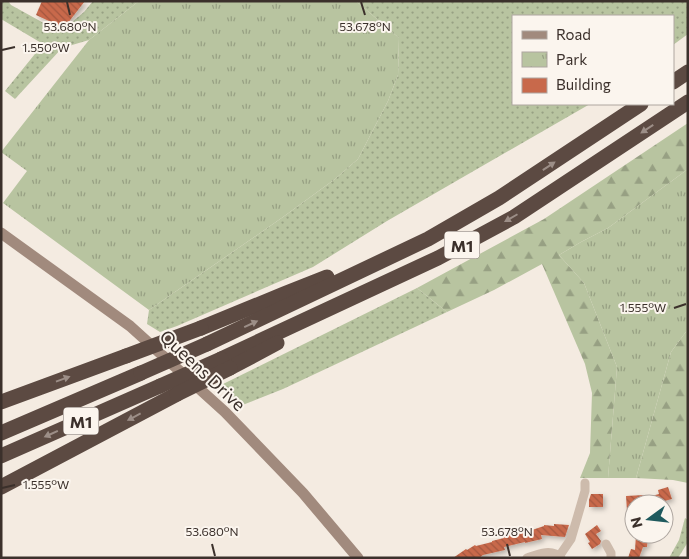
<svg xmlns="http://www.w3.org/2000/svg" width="689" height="559" font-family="Commissioner,sans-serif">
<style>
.grass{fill:url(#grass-dots)}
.forest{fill:url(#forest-firs)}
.park{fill:url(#park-tufts)}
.building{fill:url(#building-back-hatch);filter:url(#shadow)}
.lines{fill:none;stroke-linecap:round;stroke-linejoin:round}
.street{stroke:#cdbbac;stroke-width:9}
.secondary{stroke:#a18a7d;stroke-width:11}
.highway{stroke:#5c4a42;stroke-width:15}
.highway-bridge{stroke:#5c4a42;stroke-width:15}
.oneway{fill:#9c8e87}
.ticks{fill:none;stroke:#3b302b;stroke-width:2}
.labels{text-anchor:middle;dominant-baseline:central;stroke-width:4;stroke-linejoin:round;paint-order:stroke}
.shield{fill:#fbf5ee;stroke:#756b66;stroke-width:1}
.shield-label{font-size:16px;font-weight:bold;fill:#3b302b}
.street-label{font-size:18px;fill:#3b302b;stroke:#fbf5ee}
.ticks-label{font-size:12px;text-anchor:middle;fill:#3b302b;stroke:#fbf5ee;stroke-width:4;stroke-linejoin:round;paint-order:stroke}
</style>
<defs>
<pattern id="grass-dots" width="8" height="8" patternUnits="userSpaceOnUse" patternTransform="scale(1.25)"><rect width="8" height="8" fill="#b8c4a0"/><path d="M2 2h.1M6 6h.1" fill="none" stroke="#97a083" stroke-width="1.8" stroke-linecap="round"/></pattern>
<pattern id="forest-firs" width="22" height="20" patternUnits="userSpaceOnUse" patternTransform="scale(1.25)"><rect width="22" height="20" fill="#b8c4a0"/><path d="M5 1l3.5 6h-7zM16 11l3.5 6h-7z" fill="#97a083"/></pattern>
<pattern id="park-tufts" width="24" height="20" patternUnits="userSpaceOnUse" patternTransform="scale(1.25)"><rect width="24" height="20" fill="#b8c4a0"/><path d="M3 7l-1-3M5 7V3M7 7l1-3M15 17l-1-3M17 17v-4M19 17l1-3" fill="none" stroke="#97a083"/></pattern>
<pattern id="building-back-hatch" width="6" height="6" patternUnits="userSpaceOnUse" patternTransform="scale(1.25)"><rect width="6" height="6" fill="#c8694b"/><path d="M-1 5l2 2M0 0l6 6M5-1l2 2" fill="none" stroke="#a4573f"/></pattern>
<filter id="shadow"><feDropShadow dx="2.5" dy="2.5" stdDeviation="2.5" flood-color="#0004"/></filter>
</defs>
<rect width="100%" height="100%" fill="#f4ebe1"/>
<!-- grass -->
<g class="grass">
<path d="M1,1h7l3,4 49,27 24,-20 9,-11h46l-50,39 -27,8 -47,51 -10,-8 38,-47 -42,-25z"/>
<path d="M356,1h332v33l-15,11v-29h-160v88h77l-203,117 -74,46 -136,59 -17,6 -13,-8 2,-14 134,-93 52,-38 23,-20 30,-58 10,-26 1,-37z"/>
<path d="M417,288l30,24 -164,77 -43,17 -21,-20z"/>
<path d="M685,518l3,2v22l-10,16h-9l10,-18z"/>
</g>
<!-- forest -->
<g class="forest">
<path d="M688,123v46l-80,59 -27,14 -22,13 25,28 33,84 -9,111h-28l10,-25 2,-60 -7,-29 -43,-100 -48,26 -47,22 -30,-24 127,-69z"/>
<path d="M688,329v154l-15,-3 -37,-2 35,-126z"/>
</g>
<!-- park -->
<g class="park">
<path d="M139,1h217l43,37 -1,37 -10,26 -30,58 -23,20 -52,38 -134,93 -146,-107 24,-32 -26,-19 88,-112z"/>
<path d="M688,169v160l-17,23 -35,126h-28l9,-111 -33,-84 -25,-28 22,-13 27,-14z"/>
</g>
<!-- building -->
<g class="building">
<path d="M42,1h43l-21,27 -28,-13z"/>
<path d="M668,487l4,12 -19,5h-19v7h-7l-1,-15 18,-1v3l15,-4 -1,-4z"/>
<path d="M591,494h12v13h-14v-7z"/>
<path d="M554,524l15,1 -4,12 -24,-2 1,4 -17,4v-1l-21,5 1,3 -22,5 -4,3h-26l13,-9 1,1 8,-5 1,1 16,-4v-1l12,-3v-3l12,-3 1,2 12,-3 15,-5v-1l10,1z"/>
<path d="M597,525l4,6 -5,3 5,7 -1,3 -8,5 -4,-6 2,-1 -5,-8z"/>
<path d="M636,535l12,1 -1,11h-4l-4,11h-11l3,-9 4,1z"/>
</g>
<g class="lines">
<!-- street -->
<g class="street">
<path d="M606,544l5,9v5"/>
<path d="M560,555l11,-16 14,-48v-8"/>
<path d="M527,558c11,-4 25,-10 34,0"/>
</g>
<!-- secondary -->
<path class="secondary" d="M1,233l129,93 95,86 78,81 55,65"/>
<!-- highway -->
<g class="highway">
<path d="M673,82l15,-10"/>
<path d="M201,328l83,-34 43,-17"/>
<path d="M207,344l221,-105 71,-41 142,-94"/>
<path d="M221,359l217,-101 76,-41 174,-115"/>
<path d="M230,368l47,-25"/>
<path d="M1,402l125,-46"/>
<path d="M1,433l140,-60"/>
<path d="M1,456l159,-70"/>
<path d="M1,487l176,-93"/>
</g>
<!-- highway-bridge -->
<g class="highway-bridge">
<path d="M126,356l75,-28"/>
<path d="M141,373l66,-29"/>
<path d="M160,386l61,-27"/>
<path d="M177,394l53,-26"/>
</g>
</g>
<!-- one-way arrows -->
<defs><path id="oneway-solid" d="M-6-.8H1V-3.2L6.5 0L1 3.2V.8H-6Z" transform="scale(1.25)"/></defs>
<g class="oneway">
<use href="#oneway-solid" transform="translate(647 129) rotate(147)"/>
<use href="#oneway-solid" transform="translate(549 166) rotate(-34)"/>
<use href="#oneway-solid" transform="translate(511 218) rotate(150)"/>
<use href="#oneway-solid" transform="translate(251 324) rotate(-25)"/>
<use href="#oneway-solid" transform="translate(63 379) rotate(-20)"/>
<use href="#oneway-solid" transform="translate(134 417) rotate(152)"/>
<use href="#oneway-solid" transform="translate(51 434) rotate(156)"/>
</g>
<!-- ticks -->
<path class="ticks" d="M67,2l3,13M361,2l4,13M2,50l13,-3M674,308l12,-4M2,488l13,-3M212,544l3,12M507,544l3,12"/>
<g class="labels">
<!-- shield labels -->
<g class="shield">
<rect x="444.5" y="231.5" width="35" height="27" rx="4"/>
<rect x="63.5" y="407.5" width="35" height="27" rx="4"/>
</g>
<g class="shield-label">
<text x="462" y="245">M1</text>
<text x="81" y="421">M1</text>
</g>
<!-- street labels -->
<g class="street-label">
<text transform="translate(203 370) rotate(43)">Queens Drive</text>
</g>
</g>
<g class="ticks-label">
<text x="70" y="31">53.680°N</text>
<text x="365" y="31">53.678°N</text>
<text x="46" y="52">1.550°W</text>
<text x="643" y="312">1.555°W</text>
<text x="46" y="489">1.555°W</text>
<text x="212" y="536">53.680°N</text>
<text x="507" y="536">53.678°N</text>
</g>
<!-- border -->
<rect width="689" height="559" fill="none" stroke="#3b302b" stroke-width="5"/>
<!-- legend -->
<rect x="512" y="15" width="162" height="90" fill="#fbf5ee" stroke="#aea6a0"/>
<rect x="522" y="31" width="25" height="8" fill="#a18a7d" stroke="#aea6a0"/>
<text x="556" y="40" font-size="15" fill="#3b302b">Road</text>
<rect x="522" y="52" width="25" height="15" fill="url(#park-tufts)" stroke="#aea6a0"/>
<text x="556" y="65" font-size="15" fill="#3b302b">Park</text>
<rect x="522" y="78" width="25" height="15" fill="#c8694b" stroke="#aea6a0"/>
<text x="556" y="90" font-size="15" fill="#3b302b">Building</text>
<!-- north arrow -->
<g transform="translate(649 519) rotate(255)"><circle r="24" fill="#fbf5ee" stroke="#aea6a0"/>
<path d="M0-4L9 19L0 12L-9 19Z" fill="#1f5a5e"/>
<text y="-8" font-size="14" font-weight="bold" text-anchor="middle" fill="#3b302b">N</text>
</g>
</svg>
